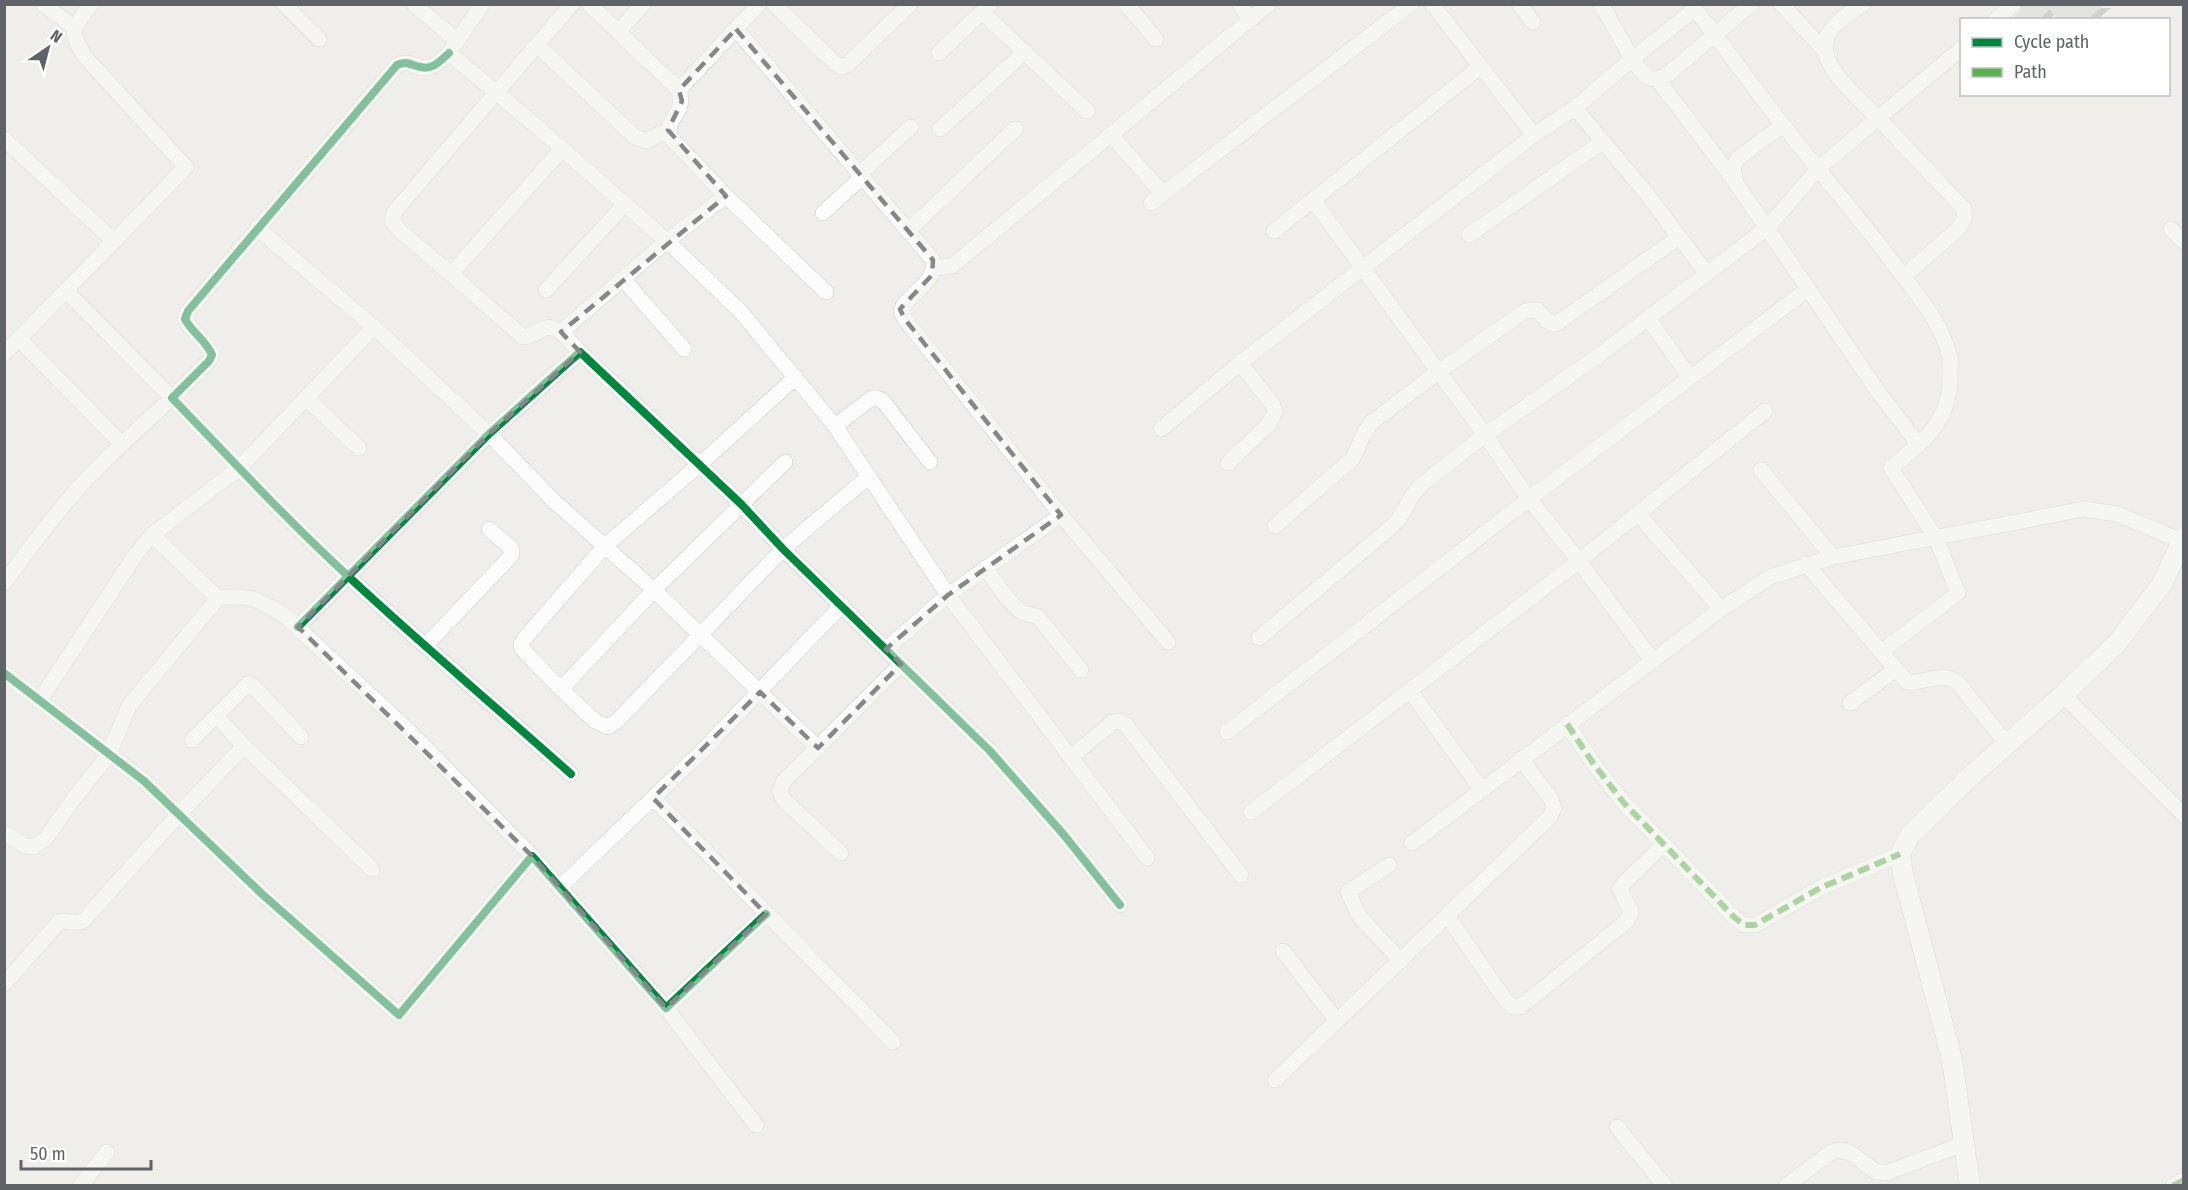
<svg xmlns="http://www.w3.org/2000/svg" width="2188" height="1190" font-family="'Fira Sans Condensed',sans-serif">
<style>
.building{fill:#d6d5d3;filter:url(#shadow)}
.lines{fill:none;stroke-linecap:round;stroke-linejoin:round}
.minor-casing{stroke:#cbcccc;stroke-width:16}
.tertiary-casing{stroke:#cbcccc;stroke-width:21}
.minor{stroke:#fdfcfc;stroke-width:15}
.tertiary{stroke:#fdfcfc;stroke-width:20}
.quiet{stroke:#58b549;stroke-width:6;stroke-dasharray:12 6;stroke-linecap:butt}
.cycleway-casing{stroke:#fff;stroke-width:11}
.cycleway{stroke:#00873e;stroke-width:8}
.marked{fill:none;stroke:#84888a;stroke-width:4.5;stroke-dasharray:12 8;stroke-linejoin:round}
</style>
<defs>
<filter id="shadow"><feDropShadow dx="6" dy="4" stdDeviation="0" flood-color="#0004"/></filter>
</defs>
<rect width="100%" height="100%" fill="#efeeea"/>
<!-- building -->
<path class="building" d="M2022,4h83l-19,16h-28l-8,-11 -12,11h-27l9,-9z"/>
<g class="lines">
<!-- minor casing -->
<g class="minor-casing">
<g id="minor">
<path d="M43,4l32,24"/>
<path d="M284,4l35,35"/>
<path d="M414,4l43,37"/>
<path d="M482,4l-33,49 86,72 132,116 74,71 94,114 113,169 199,263"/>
<path d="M589,4l90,86 80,-86"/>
<path d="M774,4l61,59 7,4 5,-2 63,-61"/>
<path d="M1126,4l30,35"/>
<path d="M1240,4l10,16"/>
<path d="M1432,4l102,131"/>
<path d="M1519,4l14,18"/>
<path d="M1751,4l-84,71c-19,11 -24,-2 -35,-16l63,-50c30,38 58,78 88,116 39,50 80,97 117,147 20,26 43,53 50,86 1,6 0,12 0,18 0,47 -26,64 -59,92l45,70 22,55 -77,59"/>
<path d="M1781,4l43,46"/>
<path d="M1863,4c-11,8 -25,15 -33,27 -21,29 30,68 48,87l84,-70"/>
<path d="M982,12l105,99"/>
<path d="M1996,20l17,-16"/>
<path d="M736,29l197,231c5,19 -20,32 -30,46l-2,6 3,6 157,197 107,127"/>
<path d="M618,32l25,-28"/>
<path d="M537,45l98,92 11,4 22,-11"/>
<path d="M449,53c-5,5 -12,12 -19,14 -13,4 -21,-9 -33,-2l-209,246 -3,8c7,14 21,21 27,36l-3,6 -37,37c58,60 115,122 177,179 72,67 148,131 222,197"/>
<path d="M939,53l51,-49"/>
<path d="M1658,80l76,100"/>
<path d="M679,90c8,27 -16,26 -8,48l55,58 100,96"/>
<path d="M1575,108l71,85 61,81"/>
<path d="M1783,125l-45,33 -5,10 3,15 143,210 40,52"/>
<path d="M940,129l85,-77"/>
<path d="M1111,135l52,59"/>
<path d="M4,139l109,101"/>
<path d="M859,174l52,-47"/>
<path d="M1313,200l172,235 44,64 50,62 73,99"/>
<path d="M1151,203l260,-199"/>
<path d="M823,213l39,-36"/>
<path d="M257,228l117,99"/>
<path d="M2171,229l13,13"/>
<path d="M908,231l107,-102"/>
<path d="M1274,231l206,-164"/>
<path d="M1469,235l133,-93"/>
<path d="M935,268l17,-2 317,-262"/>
<path d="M451,274l-51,-43 -8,-10 3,-10 177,-207"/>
<path d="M623,279l61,70"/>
<path d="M546,290l79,-86"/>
<path d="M1648,318l42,60"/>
<path d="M561,332c-18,-12 -20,3 -38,5l-72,-63 111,-125"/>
<path d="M19,339l102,104"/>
<path d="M580,352l-19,-20 106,-91 59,-45"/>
<path d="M4,354l182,-187 -100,-109c-18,-27 -14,-29 5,-54"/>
<path d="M306,398l53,50"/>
<path d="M835,426l37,-28h5l6,3 47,61"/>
<path d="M1161,429l79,-66 294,-228 41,-27 57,-49 -31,-55"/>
<path d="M785,462l-131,128 -93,99 -39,-40 -1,-5 3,-5 81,-93 94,-81 97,-88"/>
<path d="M1228,463l40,-38 7,-13 -2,-7 -33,-42"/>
<path d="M1761,470l72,87"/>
<path d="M1638,514l83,95"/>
<path d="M1275,526l77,-67c8,-13 9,-25 20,-37l66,-50 87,-61 12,-1 10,11 7,3 5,-2 120,-85"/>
<path d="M152,535l87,-67 135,-141 115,107 66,68 99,88 164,158"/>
<path d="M1806,564l101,118c18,2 34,-11 50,0l50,62"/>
<path d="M985,568c10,12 24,36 37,44 5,3 12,2 17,6l42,52"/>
<path d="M4,583c25,-34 50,-68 78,-99 28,-30 59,-58 90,-86l-106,-107"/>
<path d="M218,598c34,-3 37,0 66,17l124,115 124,126"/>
<path d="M842,605l-140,146 -49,47 240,244"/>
<path d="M298,627l191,-193 91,-82 161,152 42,45 207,202 74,84 56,70"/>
<path d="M1259,638l131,-110 9,-9 13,-23 9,-11 64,-50 113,-79 169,-128 51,-59 60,-51 86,91v10l-6,10 -54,47"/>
<path d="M425,646l87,-91v-6l-23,-20"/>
<path d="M886,649l62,-54 113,-80"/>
<path d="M4,673l140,108 118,113 137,121 133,-159 134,152 100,-94"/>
<path d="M561,689l34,32 13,6 9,-6 166,-172 85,-72"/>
<path d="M1410,691l72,99"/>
<path d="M2063,695l121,120"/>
<path d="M1850,703l45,-33"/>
<path d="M216,716l28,30 128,123"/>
<path d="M1567,724l26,39 30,39 111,115 10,8h11l65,-37 80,-34"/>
<path d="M1227,732l302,-233 279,-210"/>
<path d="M192,740l56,-56 5,2 48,51"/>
<path d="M1071,757l42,-35 6,-1 7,4 115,150"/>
<path d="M1251,812l328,-251 186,-150"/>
<path d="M4,833l21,13 8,1 13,-9 29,-41 34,-43 20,-48 89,-108 -66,-63 -16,19 -97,147"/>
<path d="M1412,843l309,-234 49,-32 63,-20 251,-48 33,5 65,27"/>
<path d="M841,853l-57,-53c-5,-7 -4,-11 0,-19l117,-117"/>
<path d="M1389,865l-41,27 11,24 42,45"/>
<path d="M559,888l94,-90"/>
<path d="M1448,917l58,84 7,6h7l107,-86 4,-9 -11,-23 3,-5 41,-40"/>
<path d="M1283,951l54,70"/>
<path d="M4,984l55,-62c8,-3 15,3 24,-1l96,-107 65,-68"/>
<path d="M666,1008l90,117"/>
<path d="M1275,1080l275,-263 4,-9 -3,-9 -30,-40"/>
<path d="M1617,1127l48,59"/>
<path d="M80,1186l27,-34"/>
<path d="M1786,1186l45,-34 9,-2 11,3 24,18 11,2 77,-29"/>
<path d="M2173,1186l11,-6"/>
</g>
</g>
<!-- tertiary casing -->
<g class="tertiary-casing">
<path id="tertiary" d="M1970,1186l-18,-127 -49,-185 -3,-20 10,-19 64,-62 89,-78 54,-52 45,-59 22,-47"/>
</g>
<!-- minor -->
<use href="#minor" class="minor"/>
<!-- tertiary -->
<use href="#tertiary" class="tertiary"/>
<!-- quiet -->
<g class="quiet">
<path d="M1567,724l26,39 30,39 111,115 10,8h11l65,-37 80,-34"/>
<path d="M2173,1186l11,-6"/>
</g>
<!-- cycleway casing -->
<g class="cycleway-casing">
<g id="cycleway">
<path d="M449,53c-5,5 -12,12 -19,14 -13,4 -21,-9 -33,-2l-209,246 -3,8c7,14 21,21 27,36l-3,6 -37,37c58,60 115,122 177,179 72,67 148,131 222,197"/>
<path d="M298,627l191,-193 91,-82 161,152 42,45 207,202 74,84 56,70"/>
<path d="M4,673l140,108 118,113 137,121 133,-159 134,152 100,-94"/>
</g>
</g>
<!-- cycleway -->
<use href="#cycleway" class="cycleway"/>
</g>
<!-- marked area -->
<path d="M0 0H2188V1190H0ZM736,29l197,231 -1,15 -32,34 4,9 157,197 -113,80 -62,54 15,15 -83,84 -58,-56 -107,106 113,116 -100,94 -134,-152 -234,-229 191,-193 91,-82 -19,-20 165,-136 -58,-66 14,-29 -3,-11z" fill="#efeeea" fill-opacity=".55" fill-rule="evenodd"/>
<path class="marked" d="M736,29l197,231 -1,15 -32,34 4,9 157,197 -113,80 -62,54 15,15 -83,84 -58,-56 -107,106 113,116 -100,94 -134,-152 -234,-229 191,-193 91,-82 -19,-20 165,-136 -58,-66 14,-29 -3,-11z"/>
<!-- border -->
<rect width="2188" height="1190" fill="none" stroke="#5f6368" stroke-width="12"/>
<!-- legend -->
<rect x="1960" y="18" width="210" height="78" fill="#ffffff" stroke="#bfc1c3" stroke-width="1.5"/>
<rect x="1972" y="38" width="30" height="9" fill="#00873e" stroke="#bfc1c3" stroke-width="1.5"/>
<text x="2014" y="48" font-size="18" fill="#5f6368">Cycle path</text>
<rect x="1972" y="68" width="30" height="9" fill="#58b549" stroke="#bfc1c3" stroke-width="1.5"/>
<text x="2014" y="78" font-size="18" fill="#5f6368">Path</text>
<!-- north arrow -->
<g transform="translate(48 48) rotate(35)" stroke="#ffffff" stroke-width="4.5" paint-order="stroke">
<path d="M0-4.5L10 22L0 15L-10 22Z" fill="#5f6368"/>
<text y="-9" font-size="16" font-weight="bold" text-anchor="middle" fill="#5f6368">N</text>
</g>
<!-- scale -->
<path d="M21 1160v9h130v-9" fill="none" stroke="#5f6368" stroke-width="3"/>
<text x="30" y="1160" font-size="18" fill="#5f6368" stroke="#ffffff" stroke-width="4.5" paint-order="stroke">50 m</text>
</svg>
